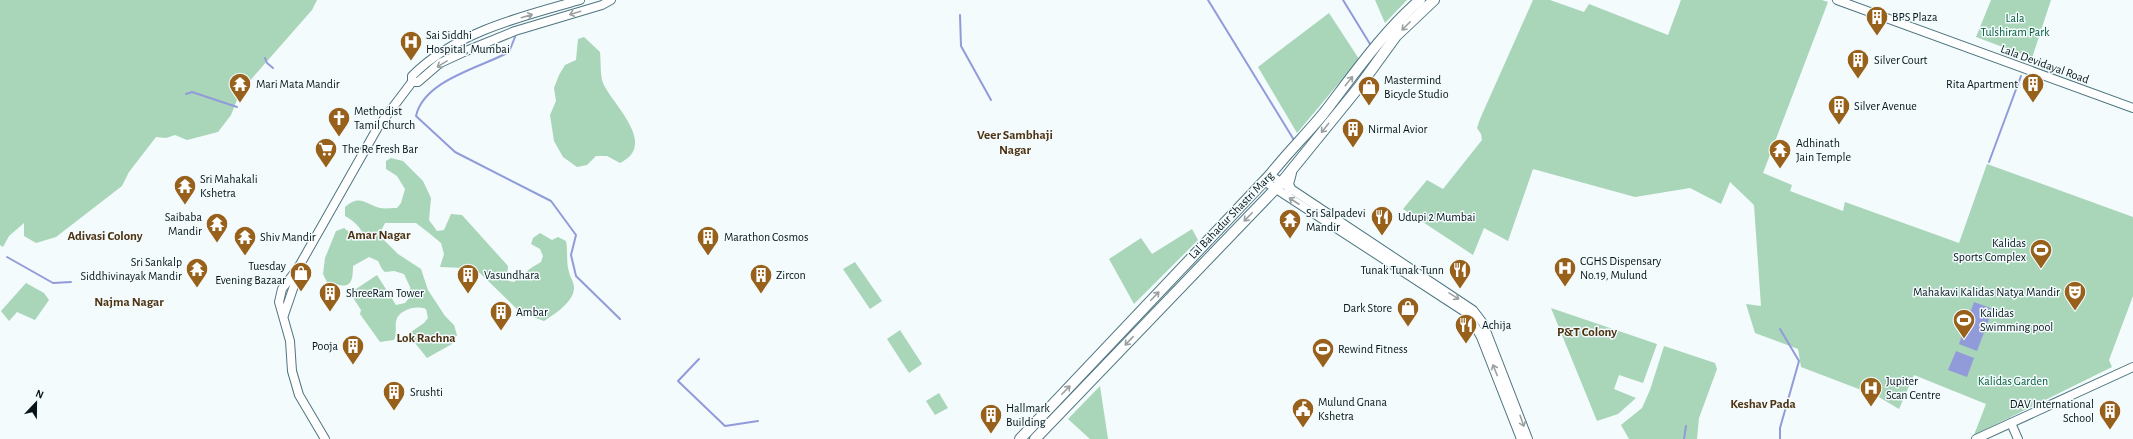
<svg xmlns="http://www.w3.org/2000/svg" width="2133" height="439" font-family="'Alegreya Sans',sans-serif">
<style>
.green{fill:#a9d5b9}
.water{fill:#929bda}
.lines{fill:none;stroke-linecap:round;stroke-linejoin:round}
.stream{stroke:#929bda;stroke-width:2}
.minor-casing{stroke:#4e7580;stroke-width:10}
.major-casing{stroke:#4e7580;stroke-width:12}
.minor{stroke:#fff;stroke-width:8}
.major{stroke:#fff;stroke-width:10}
.oneway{stroke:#9ba1a3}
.labels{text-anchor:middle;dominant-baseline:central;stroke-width:3;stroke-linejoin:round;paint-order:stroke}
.poi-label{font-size:12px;fill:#051418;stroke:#f3fbfd;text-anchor:start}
.park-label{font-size:12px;fill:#015b36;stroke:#f3fbfd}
.street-label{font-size:12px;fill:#051418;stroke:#f3fbfd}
.neighbourhood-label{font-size:13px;font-weight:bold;fill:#4e3313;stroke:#f3fbfd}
</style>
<rect width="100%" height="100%" fill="#f3fbfd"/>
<!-- green -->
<g class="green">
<path d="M0,0h317l-5,10 -72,82 -9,23 -13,17 -31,8 -12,-5 -9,3 -10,-1 -27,35 -7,14 -66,51 -20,6 -12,-7v-13l-15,13 -6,11 -3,-2z"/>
<path d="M1375,0h32l-22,23z"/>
<path d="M1533,0h17l34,12 5,-8 79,31 13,-35h141l6,2 -65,171 29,12 -2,6 53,20 2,-9 114,41 28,-79 146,53v79l-24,64 3,7 -138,68 12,-31 -72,-29 -15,34 -22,-13 -76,-29 -3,-18 -43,-16 -9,-29 15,2 -7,-101 -24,-23 -9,22 -31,-16 -55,9 -102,-28 -25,72 -24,-13 -11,27 -70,-46 24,-29 16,9 39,-49 -1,-6 -4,-6 3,-9z"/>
<path d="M1991,0h60l-19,58 -56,-21z"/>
<path d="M1329,13l30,46 -62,74 -39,-66z"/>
<path d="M584,37l16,15c1,9 0,23 3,31 9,21 56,62 17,80l-13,-7h-11l-9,9 -10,2 -14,-10 -9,-16 -4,-26 6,-14 -2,-13 5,-13 6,-10 11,-5 2,-21z"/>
<path d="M391,158l12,3 20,20 8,17 -2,22 8,11 7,-1 7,-16 11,1 46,51 -1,10 2,5 5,1 17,-14 10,-6 2,-6 -3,-7 -9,-5 2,-6 7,-5 12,7 6,-3 8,4c2,10 0,22 3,31 1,5 5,10 5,15 1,14 -19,27 -30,34l-24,-9 -40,-39 -16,-5 -24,-1 4,-13 -3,-11 -12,-10 -13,-10h-31l-6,12 19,19 23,15 7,21 17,26 9,9 3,10 -5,9 -25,14 -12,-15 -1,-6 -3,-5 13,-9 4,-5 -2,-9c-9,-4 -27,0 -30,12 -1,7 1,12 -2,19l-14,2 -20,-28 1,-4 -11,-17 27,-18 19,30 9,-2 6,-7 -1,-9 -6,-13 -10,-3 -9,1 -3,-3 -4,-8 -9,-4 -16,9c0,24 -7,21 -26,16l-4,-8 2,-16 11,-27 8,-3 15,12 5,-3c-3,-10 -10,-16 -19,-21v-9c15,-13 20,-3 35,1 5,1 12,0 17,0l4,-5 4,-14 -8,-13 -11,-7v-8z"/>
<path d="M1192,229l6,11 -64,64 -25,-45 32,-21 11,16z"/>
<path d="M855,262l27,39 -12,8 -27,-40z"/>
<path d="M26,283l18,10 5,7 -14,20 -18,-8 -8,9 -8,-10z"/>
<path d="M1551,308l106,36 -14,39 -24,-8 -5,14 22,9 -18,16 -21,7z"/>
<path d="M900,330l22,34 -13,9 -22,-34z"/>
<path d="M1664,346l51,17 2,6 -18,49 -2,21h-68l-8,-14 21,-17 8,-18z"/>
<path d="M1100,386l8,53h-18l-22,-20z"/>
<path d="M939,393l9,15 -13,7 -9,-14z"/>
</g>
<!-- water -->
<g class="water">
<path d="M1974,302l19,7 -16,42 -18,-7z"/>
<path d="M1956,351l18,7 -7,19 -19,-7z"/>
</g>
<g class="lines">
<!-- stream -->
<g class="stream">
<path d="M1208,0l86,140"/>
<path d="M1343,0l27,44"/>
<path d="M960,15l1,31 30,54"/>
<path d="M515,37l-6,15c-29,16 -85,28 -93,64l39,36 96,49 25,34 -5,20 5,21 44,43"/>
<path d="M265,58l2,5 6,5"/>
<path d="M186,94l6,-2 45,15"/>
<path d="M1989,162l32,-86"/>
<path d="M7,257l46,26 18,-1"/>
<path d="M699,359l-21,22 47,45 33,-5"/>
<path d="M1684,439l2,-13"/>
<path d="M1780,439v-11l19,-67 -19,-32"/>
</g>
<!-- minor casing -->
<g class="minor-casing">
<g id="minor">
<path d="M1837,0l296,108"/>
<path d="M412,82h6l22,-19 26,-12 49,-20 87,-26 9,-5"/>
<path d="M1270,175l203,135 10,13 45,116"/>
<path d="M1264,181l204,133 13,23 40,102"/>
<path d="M284,315l13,-38 1,-9"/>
<path d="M2011,423l7,16"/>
<path d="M325,439l-26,-44 -7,-24 -2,-30 -11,-39 3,-13 16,-21 80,-141 34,-45v-6c43,-44 111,-60 168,-76"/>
<path d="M1976,439l157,-72"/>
</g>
</g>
<!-- major casing -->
<g class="major-casing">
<g id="major">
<path d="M1290,189l-2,-5 3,-11"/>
<path d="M1020,439l250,-264c17,-22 37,-41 54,-62 30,-39 59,-81 96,-113"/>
<path d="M1035,439l246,-256 78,-96 37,-51 38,-36"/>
</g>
</g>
<!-- minor -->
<use href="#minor" class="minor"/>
<!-- major -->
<use href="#major" class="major"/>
</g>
<!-- one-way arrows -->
<defs><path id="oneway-shaft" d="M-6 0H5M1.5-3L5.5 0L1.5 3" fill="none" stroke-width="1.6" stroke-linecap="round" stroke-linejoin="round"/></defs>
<g class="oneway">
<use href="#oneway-shaft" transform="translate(575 13) rotate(163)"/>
<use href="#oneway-shaft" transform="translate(527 16) rotate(-16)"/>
<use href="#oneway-shaft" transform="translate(1406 26) rotate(135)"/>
<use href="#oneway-shaft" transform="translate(442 64) rotate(148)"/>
<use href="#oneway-shaft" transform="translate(1349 81) rotate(-51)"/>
<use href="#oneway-shaft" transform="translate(1325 128) rotate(129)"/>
<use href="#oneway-shaft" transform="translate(1294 201) rotate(-147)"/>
<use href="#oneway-shaft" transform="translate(1248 217) rotate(134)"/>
<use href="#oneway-shaft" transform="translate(1155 296) rotate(-46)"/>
<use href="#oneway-shaft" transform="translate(1454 296) rotate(32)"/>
<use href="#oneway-shaft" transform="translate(1129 341) rotate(133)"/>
<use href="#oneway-shaft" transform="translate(1495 370) rotate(-112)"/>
<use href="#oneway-shaft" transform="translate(1066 390) rotate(-46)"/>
<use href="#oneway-shaft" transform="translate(1522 421) rotate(71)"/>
</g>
<!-- icons -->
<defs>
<g id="building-pin" transform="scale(1.15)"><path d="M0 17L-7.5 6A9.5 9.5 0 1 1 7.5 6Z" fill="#98611b" stroke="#f3fbfd"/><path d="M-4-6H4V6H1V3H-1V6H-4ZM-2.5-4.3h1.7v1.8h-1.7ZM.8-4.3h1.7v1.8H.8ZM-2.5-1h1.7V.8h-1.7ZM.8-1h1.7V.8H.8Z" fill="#fff"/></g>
<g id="hospital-pin" transform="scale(1.15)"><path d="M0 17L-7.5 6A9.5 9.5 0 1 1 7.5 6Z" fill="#98611b" stroke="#f3fbfd"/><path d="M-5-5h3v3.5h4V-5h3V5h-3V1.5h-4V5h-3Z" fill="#fff"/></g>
<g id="temple-pin" transform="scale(1.15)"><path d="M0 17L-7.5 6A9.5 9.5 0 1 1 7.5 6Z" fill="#98611b" stroke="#f3fbfd"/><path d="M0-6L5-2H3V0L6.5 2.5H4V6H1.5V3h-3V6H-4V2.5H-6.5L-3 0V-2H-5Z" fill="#fff"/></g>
<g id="shop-pin" transform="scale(1.15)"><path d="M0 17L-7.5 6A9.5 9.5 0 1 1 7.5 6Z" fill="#98611b" stroke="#f3fbfd"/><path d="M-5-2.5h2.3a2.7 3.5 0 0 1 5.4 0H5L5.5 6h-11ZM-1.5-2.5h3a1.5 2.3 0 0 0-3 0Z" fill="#fff"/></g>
<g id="church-pin" transform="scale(1.15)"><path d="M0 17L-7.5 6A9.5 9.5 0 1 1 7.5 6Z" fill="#98611b" stroke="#f3fbfd"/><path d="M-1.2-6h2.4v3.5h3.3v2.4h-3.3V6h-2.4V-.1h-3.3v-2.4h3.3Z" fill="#fff"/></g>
<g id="supermarket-pin" transform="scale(1.15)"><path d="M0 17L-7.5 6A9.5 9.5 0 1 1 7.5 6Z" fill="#98611b" stroke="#f3fbfd"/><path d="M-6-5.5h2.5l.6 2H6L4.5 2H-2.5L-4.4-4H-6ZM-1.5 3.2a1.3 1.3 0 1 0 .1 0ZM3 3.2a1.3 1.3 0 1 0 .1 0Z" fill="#fff"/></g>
<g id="restaurant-pin" transform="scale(1.15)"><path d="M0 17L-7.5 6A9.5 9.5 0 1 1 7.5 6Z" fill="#98611b" stroke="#f3fbfd"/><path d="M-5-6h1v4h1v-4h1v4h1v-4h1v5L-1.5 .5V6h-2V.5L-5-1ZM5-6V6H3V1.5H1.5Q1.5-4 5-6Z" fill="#fff"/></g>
<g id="stadium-pin" transform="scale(1.15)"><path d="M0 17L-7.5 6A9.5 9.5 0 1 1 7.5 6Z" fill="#98611b" stroke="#f3fbfd"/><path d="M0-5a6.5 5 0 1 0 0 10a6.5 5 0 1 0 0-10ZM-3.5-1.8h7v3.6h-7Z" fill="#fff"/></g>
<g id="theatre-pin" transform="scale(1.15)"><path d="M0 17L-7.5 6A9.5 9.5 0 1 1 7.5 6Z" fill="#98611b" stroke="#f3fbfd"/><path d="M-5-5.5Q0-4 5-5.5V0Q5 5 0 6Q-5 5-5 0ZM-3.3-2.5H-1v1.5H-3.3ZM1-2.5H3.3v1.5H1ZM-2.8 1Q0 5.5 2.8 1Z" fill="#fff"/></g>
<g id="civic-pin" transform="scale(1.15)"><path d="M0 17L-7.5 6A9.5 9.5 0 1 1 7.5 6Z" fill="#98611b" stroke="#f3fbfd"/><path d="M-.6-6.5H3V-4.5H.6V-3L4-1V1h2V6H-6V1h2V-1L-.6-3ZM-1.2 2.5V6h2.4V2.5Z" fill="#fff"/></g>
</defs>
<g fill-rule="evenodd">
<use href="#building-pin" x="1877" y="17"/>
<use href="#hospital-pin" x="411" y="42"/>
<use href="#building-pin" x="1858" y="60"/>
<use href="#temple-pin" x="240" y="84"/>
<use href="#building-pin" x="2033" y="84"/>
<use href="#shop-pin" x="1369" y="87"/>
<use href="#building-pin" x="1839" y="106"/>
<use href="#church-pin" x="339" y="118"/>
<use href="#building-pin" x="1353" y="129"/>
<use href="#supermarket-pin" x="326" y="149"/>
<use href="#temple-pin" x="1780" y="150"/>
<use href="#temple-pin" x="185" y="186"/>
<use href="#restaurant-pin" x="1382" y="217"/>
<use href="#temple-pin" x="1290" y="220"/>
<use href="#temple-pin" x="217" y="224"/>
<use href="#temple-pin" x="245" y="237"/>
<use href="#building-pin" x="708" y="237"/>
<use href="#stadium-pin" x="2041" y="250"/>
<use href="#hospital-pin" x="1565" y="268"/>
<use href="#temple-pin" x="197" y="269"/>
<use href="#restaurant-pin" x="1460" y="270"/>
<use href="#shop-pin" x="301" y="273"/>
<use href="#building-pin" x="468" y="275"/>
<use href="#building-pin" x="761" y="275"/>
<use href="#theatre-pin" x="2075" y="292"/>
<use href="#building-pin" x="330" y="293"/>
<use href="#shop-pin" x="1408" y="308"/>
<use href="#building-pin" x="501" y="312"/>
<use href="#stadium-pin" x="1964" y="320"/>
<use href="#restaurant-pin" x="1466" y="325"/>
<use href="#building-pin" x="353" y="346"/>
<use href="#stadium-pin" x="1323" y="349"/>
<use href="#hospital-pin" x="1871" y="388"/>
<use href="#building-pin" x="394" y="392"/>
<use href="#civic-pin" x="1303" y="409"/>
<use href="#building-pin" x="2110" y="411"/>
<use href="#building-pin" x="991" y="415"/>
</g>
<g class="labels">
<!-- poi labels -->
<g class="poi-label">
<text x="1892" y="17">BPS Plaza</text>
<text x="426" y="35">Sai Siddhi<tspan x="426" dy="14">Hospital, Mumbai</tspan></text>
<text x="1874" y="60">Silver Court</text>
<text x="1384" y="80">Mastermind<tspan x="1384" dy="14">Bicycle Studio</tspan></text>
<text x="256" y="84">Mari Mata Mandir</text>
<text x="2018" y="84" text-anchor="end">Rita Apartment</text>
<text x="1854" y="106">Silver Avenue</text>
<text x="354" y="111">Methodist<tspan x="354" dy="14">Tamil Church</tspan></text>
<text x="1368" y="129">Nirmal Avior</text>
<text x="1796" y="143">Adhinath<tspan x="1796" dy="14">Jain Temple</tspan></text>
<text x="342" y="149">The Re Fresh Bar</text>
<text x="200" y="179">Sri Mahakali<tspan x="200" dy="14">Kshetra</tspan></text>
<text x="1306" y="213">Sri Salpadevi<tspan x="1306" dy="14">Mandir</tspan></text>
<text x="202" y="217" text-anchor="end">Saibaba<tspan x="202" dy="14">Mandir</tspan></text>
<text x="1398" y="217">Udupi 2 Mumbai</text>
<text x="260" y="237">Shiv Mandir</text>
<text x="724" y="237">Marathon Cosmos</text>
<text x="2026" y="243" text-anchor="end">Kalidas<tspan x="2026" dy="14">Sports Complex</tspan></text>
<text x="1580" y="261">CGHS Dispensary<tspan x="1580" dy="14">No.19, Mulund</tspan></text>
<text x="182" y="262" text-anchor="end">Sri Sankalp<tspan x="182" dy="14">Siddhivinayak Mandir</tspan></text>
<text x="286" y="266" text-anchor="end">Tuesday<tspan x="286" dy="14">Evening Bazaar</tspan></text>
<text x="1444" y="270" text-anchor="end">Tunak Tunak Tunn</text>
<text x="484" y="275">Vasundhara</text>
<text x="776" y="275">Zircon</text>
<text x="2060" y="292" text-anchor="end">Mahakavi Kalidas Natya Mandir</text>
<text x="346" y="293">ShreeRam Tower</text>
<text x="1392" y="308" text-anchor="end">Dark Store</text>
<text x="516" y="312">Ambar</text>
<text x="1980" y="313">Kalidas<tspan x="1980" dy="14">Swimming pool</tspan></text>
<text x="1482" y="325">Achija</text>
<text x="338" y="346" text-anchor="end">Pooja</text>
<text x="1338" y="349">Rewind Fitness</text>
<text x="1886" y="381">Jupiter<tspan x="1886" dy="14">Scan Centre</tspan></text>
<text x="410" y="392">Srushti</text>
<text x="1318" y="402">Mulund Gnana<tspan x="1318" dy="14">Kshetra</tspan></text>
<text x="2094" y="404" text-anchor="end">DAV International<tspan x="2094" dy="14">School</tspan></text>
<text x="1006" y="408">Hallmark<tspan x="1006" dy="14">Building</tspan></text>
</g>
<!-- park labels -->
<g class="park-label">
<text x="2015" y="18">Lala<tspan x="2015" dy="14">Tulshiram Park</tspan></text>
<text x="2013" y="381">Kalidas Garden</text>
</g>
<!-- street labels -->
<g class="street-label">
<text transform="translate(2045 64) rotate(20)">Lala Devidayal Road</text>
<text transform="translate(1231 215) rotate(-46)">Lal Bahadur Shastri Marg</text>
</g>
<!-- neighbourhood labels -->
<g class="neighbourhood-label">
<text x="1015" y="135">Veer Sambhaji<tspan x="1015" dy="15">Nagar</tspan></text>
<text x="379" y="235">Amar Nagar</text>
<text x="105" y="236">Adivasi Colony</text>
<text x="129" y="302">Najma Nagar</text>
<text x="1587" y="332">P&amp;T Colony</text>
<text x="426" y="338">Lok Rachna</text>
<text x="1763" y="404">Keshav Pada</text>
</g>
</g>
<!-- north arrow -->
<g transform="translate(36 403) rotate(22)" stroke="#f3fbfd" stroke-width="3" paint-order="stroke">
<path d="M0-3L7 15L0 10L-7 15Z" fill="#051418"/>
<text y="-6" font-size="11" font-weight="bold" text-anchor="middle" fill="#051418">N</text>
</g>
</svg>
